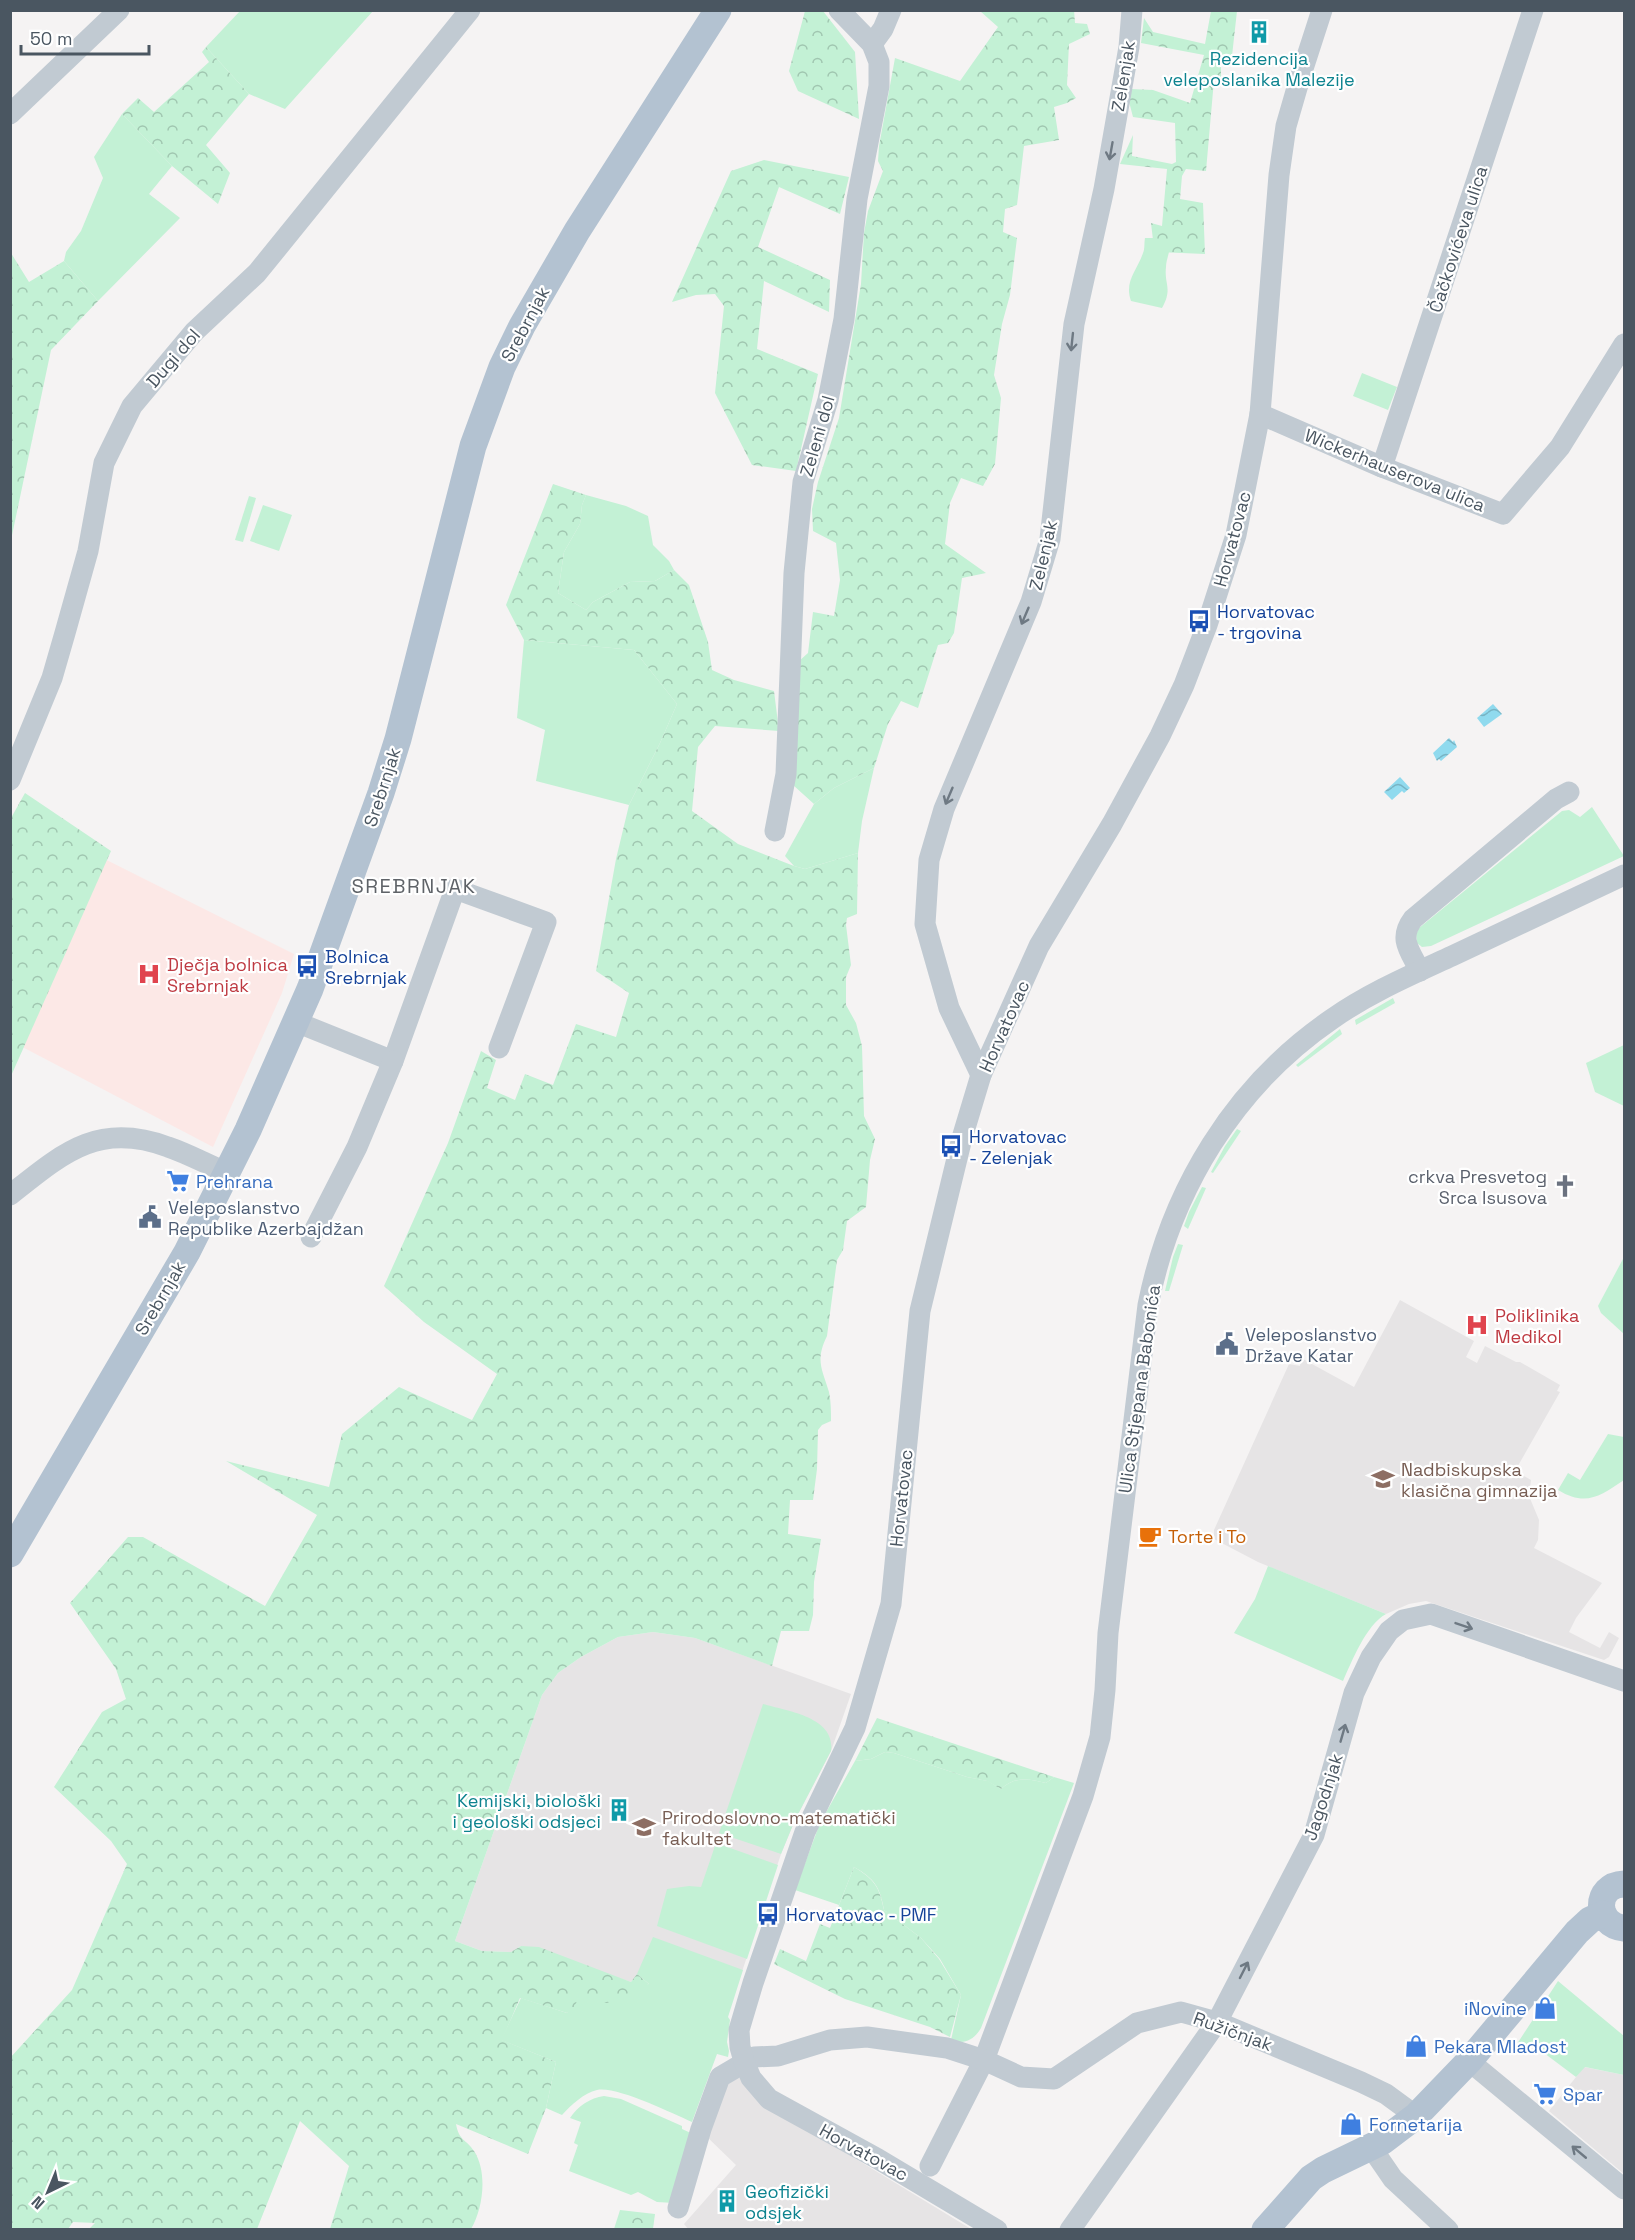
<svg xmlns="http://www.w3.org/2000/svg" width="1635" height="2240" font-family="'Space Grotesk',sans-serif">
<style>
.education{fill:#e6e4e5}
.medical{fill:#fce8e6}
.green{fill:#c3f1d5}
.forest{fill:url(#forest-crowns)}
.water{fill:url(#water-waves)}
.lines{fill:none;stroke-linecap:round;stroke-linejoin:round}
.minor{stroke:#c1cad2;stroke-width:21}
.major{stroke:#b3c2d1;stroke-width:27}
.oneway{stroke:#6e7983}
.labels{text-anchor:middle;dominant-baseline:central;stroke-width:4.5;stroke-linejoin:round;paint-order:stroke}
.culture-label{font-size:18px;fill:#0d838f;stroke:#fff}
.street-label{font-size:18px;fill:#4a5661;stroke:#fff}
.transit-label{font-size:18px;fill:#164399;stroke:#fff;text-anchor:start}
.health-label{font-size:18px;fill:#be3a42;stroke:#fff;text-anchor:start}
.worship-label{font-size:18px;fill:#5b616d;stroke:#fff;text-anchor:end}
.shop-label{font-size:18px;fill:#366cbe;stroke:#fff;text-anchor:start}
.service-label{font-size:18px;fill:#4e5e75;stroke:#fff;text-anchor:start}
.education-label{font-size:18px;fill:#785e54;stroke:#fff;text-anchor:start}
.food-label{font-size:18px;fill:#c56008;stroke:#fff;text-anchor:start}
.neighbourhood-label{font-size:20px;letter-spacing:1.5px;fill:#5f6368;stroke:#fff}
</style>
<defs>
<pattern id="forest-crowns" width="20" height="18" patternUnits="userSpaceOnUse" patternTransform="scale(1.5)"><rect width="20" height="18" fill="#c3f1d5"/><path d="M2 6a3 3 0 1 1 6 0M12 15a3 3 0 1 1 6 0" fill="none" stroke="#a0c6b0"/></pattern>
<pattern id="water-waves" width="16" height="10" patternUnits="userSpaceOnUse" patternTransform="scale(1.5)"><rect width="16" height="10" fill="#90daee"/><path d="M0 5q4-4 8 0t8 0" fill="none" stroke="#78b4c4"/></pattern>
</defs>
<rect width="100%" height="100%" fill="#f5f3f3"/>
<!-- education -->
<g class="education">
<path d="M1400,1300l74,41 -8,16 11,6 8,-17 31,16h4l40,23 -3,6 3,1 -45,79 16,9 -2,16 10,24 -1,20 -4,8 68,35 -26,35 -7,14 31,16 9,-16 10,6 -10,19 -5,3 -178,-59 -17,3 -23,10 -128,-52 -44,-23v-9l75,-166 11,2 1,-8 53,29z"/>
<path d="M653,1632l42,6 156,56 -20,57 -36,69 -14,34 -54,163 -90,-42 -6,7 -110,-36 -10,6 -29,-1 -27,-10 87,-246 16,-22 23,-16 37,-20z"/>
<path d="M1584,2067l40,8v99l-75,-63z"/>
<path d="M739,2077l20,23 212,129 -282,1 -5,-6 52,-59 -31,-30 15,-46z"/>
</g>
<!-- medical -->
<path class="medical" d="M31,822l263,132 -12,39 -69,154 -202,-106z"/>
<!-- green -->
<g class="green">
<path d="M240,11v-1l133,1 -88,98 -36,-15 -43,-47z"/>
<path d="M122,114l50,52 -23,28 31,24 -82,83 -34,-40 2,-9 15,-21 22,-53 -9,-21z"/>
<path d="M1145,238h10l15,9c-1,7 -4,14 -4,20 -2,18 7,21 -4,41l-31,-7c-7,-20 6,-30 12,-48 2,-4 1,-10 2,-15z"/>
<path d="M1362,373l35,14 -9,23 -35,-14z"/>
<path d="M586,495l40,11 22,10 5,29 16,16 5,9 -19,11 -25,1 -37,20 -7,8 -28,-17 6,-41 16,-28 2,-19z"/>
<path d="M249,496l7,2 -13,44 -8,-2z"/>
<path d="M263,505l29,10 -13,36 -29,-10z"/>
<path d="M524,640l110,10 43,54 -17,39 -31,62 -93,-24 9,-51 -28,-12z"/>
<path d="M874,768l-12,53 -4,32 -53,16 -11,-3 -9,-10 29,-52 20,-16z"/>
<path d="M1592,807l32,49 -193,90 -9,1 -5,-4 -1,-9 3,-6 143,-117 7,-1 11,7z"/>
<path d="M1393,998l2,5 -39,22 -1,-5z"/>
<path d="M1340,1029l2,5 -44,33 -2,-2z"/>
<path d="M1624,1045v61l-29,-14 -9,-29z"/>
<path d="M1237,1129l4,2 -28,42 -2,-1 14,-26z"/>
<path d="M1202,1187l4,1 -18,41 -4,-3 5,-14z"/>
<path d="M1178,1244l5,1 -14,46h-4l8,-34z"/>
<path d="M1624,1257v77l-23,-21 -3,-7z"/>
<path d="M1608,1434l16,3v43c-24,16 -38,27 -66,10l10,-17 12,7z"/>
<path d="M1268,1566l118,48c-20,11 -34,47 -43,67l-109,-48 21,-34z"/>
<path d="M763,1704c24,7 73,13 68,47l-36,69 -14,34 -62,-21z"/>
<path d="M885,1752l9,1 73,24 21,4 13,8c14,-13 28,-10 45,-6l8,-6 20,6 -93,245c-7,12 -17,17 -30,12l10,-45 -21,-36 -19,-21 -37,-28c-4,-23 -9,-31 -30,-43l-15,38 -44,-15 25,-67 35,-62 16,-2z"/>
<path d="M716,1843l62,22 -31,94 -90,-33 10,-37 22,-3 12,1z"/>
<path d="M653,1937l90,33 -15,47 2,3 -3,22 2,9 -1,6 -11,-3 -25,68c-21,-9 -75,-36 -95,-32 -13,3 -26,15 -35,25l-16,-7 10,-46 -55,-22 20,-42 46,15 11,-16 71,-13 -12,-10z"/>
<path d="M1558,1981l66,55v39l-39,-8 -9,10 -44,-33 -10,9 -7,-6z"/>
<path d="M604,2096l17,3 61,27v3l11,5 -19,69 -17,-1 -19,-10 -7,3 -62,-24 9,-26 -4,-2 7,-21 -11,-4c8,-12 20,-20 34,-22z"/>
</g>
<!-- forest -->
<g class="forest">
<path d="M805,11h18l32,41 4,67 -61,-28 -9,-20z"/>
<path d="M980,11l94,-1 1,13 12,1 3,10 -21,10 -2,41 9,13 -9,5 -13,4 5,33 -35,6 -7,59 -12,4 -2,23 14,6 -7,57 -8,29 -8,51 7,23 -6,66 -12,22 -22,-8 -11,25 -5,41 41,29 -24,5 -8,55 -6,10 -10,2 -20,63 -17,-7 -13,23 -14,44 -40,20 -20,16 -21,-19 5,-123 10,-9 5,-41 21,4 6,-36 -4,-37 -23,-12 -1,-22 6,-27 21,-64 22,-134 3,-51 4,-22 15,-40 -5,-10 1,-15 16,-88 65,23 38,-54z"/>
<path d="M1211,11h26l-5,45 -11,5v19h-7l-8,91 -20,-2 -4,7 -2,23 23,4 2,51 -47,-2 -5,-12 -2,-17 11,3 5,-57 -47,-5 13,-29 -1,21 40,8 4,-2 -1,-39 -42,-6 -6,-23 4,-5 22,1 37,13 14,-48 -63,-12 3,-25 9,14 52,12z"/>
<path d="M206,47l43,47 -43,51 24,28 -12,31 -46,-38 -50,-52 16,-16 16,14 55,-50 -7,-10z"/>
<path d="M764,160l85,17 -9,37 -61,-27 -21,60 72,33 -1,32 -65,-31 -7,68 61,25 -22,97 -44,-6 -37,-72 9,-87 -9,-12 -19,1 -24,7 59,-131z"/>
<path d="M11,253l18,29 35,-21 34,40 -47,49 -40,190z"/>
<path d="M553,484l33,11 -4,10 -2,19 -16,28 -6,41 28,17 7,-8 37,-20 25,-1 19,-11 15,15 19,57 4,28 22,10 40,11 5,40 -64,-5 -17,21 -6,64 46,33 56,22 11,3 53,-16 -1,61 -10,4 -1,7 5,40 -5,12v28l10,18 6,23 2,70 11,23 -5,21 -4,47 -19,14 -4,29 -6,10 -10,76c-12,24 -5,33 2,56 2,9 2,20 2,29l-9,4 -4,5 -1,39 -4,31h-23l-2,34 33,5 -7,43 -1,33 -4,16h-28l-9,35 -77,-28 -42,-6 -35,5 -37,20 -23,16 -16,22 -87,246 27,10 29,1 10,-6 18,1 92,35 6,-8 12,10 -42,19 -29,-5 -3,8 -8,7 -47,-15 -18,42 54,22 -10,46 -18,46 -72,-30c3,17 10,15 18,27 14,21 9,58 -3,78h-141l19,-63 -49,-45 -43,108 -169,1 7,-7 -22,-1 -5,7h-57l-1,-171 62,-68 55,-126 -16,-23 -57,-54 48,-75 24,-13 -10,-30 -46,-66 58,-66h15l122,69 52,-91 -91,-54 103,26 13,-53 57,-47 73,33 25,-46 -73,-52 -40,-36 64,-143 33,-92 15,9 -9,28 28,12 10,-26 28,11 23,-61 40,13 13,-44 -33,-22 20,-112 13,-54 31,-62 17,-39 -43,-54 -110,-10 -18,-35z"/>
<path d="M25,793l86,58 -100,225v-258z"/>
<path d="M877,1718l177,59 -8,6c-17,-4 -31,-7 -45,6l-14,-8 -20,-4 -73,-24 -9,-1 -14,7 -16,2z"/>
<path d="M854,1867c21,13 25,19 30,43l37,28 18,21 22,36 -11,42 -20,-10 -85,-28 -71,-35 6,-15 26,12 14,-37 10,4z"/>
<path d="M620,2210l35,4 -2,15h-39z"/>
</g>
<!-- water -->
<g class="water">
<path d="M1493,704l9,10 -18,13 -7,-9z"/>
<path d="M1449,738l4,4 1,-2 3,7 -16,14 -2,-2 -2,2 -4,-8z"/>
<path d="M1400,777l10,11 -6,5 -2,-2 -10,9 -8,-8z"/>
</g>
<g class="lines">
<!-- minor -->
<g class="minor">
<path d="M872,44l11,-15 8,-19"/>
<path d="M10,114l109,-104"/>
<path d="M1260,414l122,53 121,47 57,-67 64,-103"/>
<path d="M1382,467l151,-457"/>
<path d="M10,780l42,-102 13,-45 23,-82 16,-88 28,-57 62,-74 63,-59 213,-263"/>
<path d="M775,831l11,-57 8,-201 9,-91 25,-82 16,-81 13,-120 22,-113v-24l-7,-18 -33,-34"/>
<path d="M1420,971c-10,-20 -22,-32 -7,-52l143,-120 13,-7"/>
<path d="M296,1022l97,39 62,-172 91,33 -47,126"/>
<path d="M981,1075l-32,-67 -24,-84 4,-64 15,-51 87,-207 19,-63 24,-215 30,-135 25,-142 3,-37"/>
<path d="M10,1195c53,-42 88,-74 158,-48 21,7 40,18 60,26"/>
<path d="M311,1237l46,-90 36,-86"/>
<path d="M1469,2061l155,128"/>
<path d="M1371,2147l22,32 55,51"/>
<path d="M930,2166l54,-106 99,-264 17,-59 5,-47 3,-57 40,-328c23,-115 86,-219 184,-286 37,-26 79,-44 120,-63 58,-27 115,-54 172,-81"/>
<path d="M678,2208l23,-79 19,-52 34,-20 24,-1 52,-16 37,-3 80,11 37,12 37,17 33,2 83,-56 44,-11 36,10 144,60 25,12 30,22"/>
<path d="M997,2230l-119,-71 -109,-60 -18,-21 -7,-17 -4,-14 -1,-17 14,-47 52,-151 50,-104 36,-124 29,-293 42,-173 19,-63 58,-129 73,-122 48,-88 24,-51 23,-60 29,-90 24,-121 19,-239 7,-49 13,-45 23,-71"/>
<path d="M1070,2230l147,-208 97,-187 40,-142 17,-36 18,-26 14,-11 28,-6 193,67"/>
</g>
<!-- major -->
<g class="major">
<path d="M10,1554l177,-302 61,-122 62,-141 71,-196 17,-54 75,-293 29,-79 20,-41 55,-95 141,-221"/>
<path d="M1624,1884c-30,1 -30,41 0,44"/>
<path d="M1265,2230l46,-52 12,-8 60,-29 33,-25 53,-55 108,-129 13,-12 13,-6"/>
</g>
</g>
<!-- one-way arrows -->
<defs><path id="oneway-shaft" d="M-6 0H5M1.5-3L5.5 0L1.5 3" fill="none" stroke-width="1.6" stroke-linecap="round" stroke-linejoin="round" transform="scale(1.5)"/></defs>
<g class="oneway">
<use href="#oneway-shaft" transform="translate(1111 151) rotate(100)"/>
<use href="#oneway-shaft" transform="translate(1072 342) rotate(96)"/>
<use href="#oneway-shaft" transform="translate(1025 616) rotate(113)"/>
<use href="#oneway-shaft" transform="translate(949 796) rotate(113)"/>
<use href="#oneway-shaft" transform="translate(1464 1626) rotate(19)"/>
<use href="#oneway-shaft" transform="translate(1343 1733) rotate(-74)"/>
<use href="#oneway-shaft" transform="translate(1244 1970) rotate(-63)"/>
<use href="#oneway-shaft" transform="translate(1579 2152) rotate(-140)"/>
</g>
<!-- icons -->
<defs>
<g id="building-bare" transform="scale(1.8)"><path d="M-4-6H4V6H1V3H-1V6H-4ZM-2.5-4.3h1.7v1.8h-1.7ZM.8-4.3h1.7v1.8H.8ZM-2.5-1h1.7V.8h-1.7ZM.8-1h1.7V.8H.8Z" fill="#0f9aa8" stroke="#fff" stroke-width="2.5" paint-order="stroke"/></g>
<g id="bus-bare" transform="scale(1.8)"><path d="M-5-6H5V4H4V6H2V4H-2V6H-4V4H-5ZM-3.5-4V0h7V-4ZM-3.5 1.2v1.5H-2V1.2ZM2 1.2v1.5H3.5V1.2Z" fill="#1a4fb4" stroke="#fff" stroke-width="2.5" paint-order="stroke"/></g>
<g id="hospital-bare" transform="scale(1.8)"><path d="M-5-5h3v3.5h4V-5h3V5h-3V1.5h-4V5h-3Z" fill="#e0444e" stroke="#fff" stroke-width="2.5" paint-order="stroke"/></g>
<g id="supermarket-bare" transform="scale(1.8)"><path d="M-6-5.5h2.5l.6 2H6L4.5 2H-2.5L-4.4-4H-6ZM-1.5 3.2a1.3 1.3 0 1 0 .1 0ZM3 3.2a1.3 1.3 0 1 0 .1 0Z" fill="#3f7fe0" stroke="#fff" stroke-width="2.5" paint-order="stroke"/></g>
<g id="church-bare" transform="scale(1.8)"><path d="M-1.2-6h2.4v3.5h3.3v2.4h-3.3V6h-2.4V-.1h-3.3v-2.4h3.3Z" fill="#6b7280" stroke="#fff" stroke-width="2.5" paint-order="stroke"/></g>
<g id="civic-bare" transform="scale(1.8)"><path d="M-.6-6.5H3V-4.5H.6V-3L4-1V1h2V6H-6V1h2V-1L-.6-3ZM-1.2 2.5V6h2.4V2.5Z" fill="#5c6f8a" stroke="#fff" stroke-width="2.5" paint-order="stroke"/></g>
<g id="school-bare" transform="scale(1.8)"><path d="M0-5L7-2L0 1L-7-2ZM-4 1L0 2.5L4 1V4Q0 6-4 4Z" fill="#8d6e63" stroke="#fff" stroke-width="2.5" paint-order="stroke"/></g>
<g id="cafe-bare" transform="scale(1.8)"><path d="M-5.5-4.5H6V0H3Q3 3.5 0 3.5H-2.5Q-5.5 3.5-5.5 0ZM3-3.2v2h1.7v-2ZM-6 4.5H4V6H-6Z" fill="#e8710a" stroke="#fff" stroke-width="2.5" paint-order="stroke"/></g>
<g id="university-bare" transform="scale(1.8)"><path d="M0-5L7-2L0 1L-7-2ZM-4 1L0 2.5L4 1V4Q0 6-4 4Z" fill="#8d6e63" stroke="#fff" stroke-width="2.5" paint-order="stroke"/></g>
<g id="shop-bare" transform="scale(1.8)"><path d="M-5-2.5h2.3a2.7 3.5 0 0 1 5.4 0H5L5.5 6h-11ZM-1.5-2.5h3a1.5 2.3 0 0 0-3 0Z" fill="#3f7fe0" stroke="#fff" stroke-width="2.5" paint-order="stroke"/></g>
</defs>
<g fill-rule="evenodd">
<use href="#building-bare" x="1259" y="32"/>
<use href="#bus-bare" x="1199" y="621"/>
<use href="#bus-bare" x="307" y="966"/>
<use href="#hospital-bare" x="149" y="974"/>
<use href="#bus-bare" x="951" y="1146"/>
<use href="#supermarket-bare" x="178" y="1181"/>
<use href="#church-bare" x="1565" y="1186"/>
<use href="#civic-bare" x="150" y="1217"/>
<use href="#hospital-bare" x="1477" y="1325"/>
<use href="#civic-bare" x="1227" y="1344"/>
<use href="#school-bare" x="1383" y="1479"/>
<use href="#cafe-bare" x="1150" y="1536"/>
<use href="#building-bare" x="619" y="1810"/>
<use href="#university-bare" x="644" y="1827"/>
<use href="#bus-bare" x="768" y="1914"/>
<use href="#shop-bare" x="1545" y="2008"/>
<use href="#shop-bare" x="1416" y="2046"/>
<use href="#supermarket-bare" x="1545" y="2094"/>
<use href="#shop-bare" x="1351" y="2124"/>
<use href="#building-bare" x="727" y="2201"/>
</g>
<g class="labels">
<!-- culture labels -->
<g class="culture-label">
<text x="1259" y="58">Rezidencija<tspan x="1259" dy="21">veleposlanika Malezije</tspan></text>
<text x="601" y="1800" text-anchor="end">Kemijski, biološki<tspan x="601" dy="21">i geološki odsjeci</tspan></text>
<text x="745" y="2191" text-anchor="start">Geofizički<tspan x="745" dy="21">odsjek</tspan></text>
</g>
<!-- street labels -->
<g class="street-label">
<text transform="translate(1123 76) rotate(-81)">Zelenjak</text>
<text transform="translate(1458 239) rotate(-72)">Čačkovićeva ulica</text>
<text transform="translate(525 324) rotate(-62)">Srebrnjak</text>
<text transform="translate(173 358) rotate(-49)">Dugi dol</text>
<text transform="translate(817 436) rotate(-74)">Zeleni dol</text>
<text transform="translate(1395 470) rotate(22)">Wickerhauserova ulica</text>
<text transform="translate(1232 539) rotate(-75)">Horvatovac</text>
<text transform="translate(1043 555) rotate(-77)">Zelenjak</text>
<text transform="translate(382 787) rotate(-72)">Srebrnjak</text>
<text transform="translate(1004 1026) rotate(-66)">Horvatovac</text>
<text transform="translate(160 1298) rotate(-60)">Srebrnjak</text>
<text transform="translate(1139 1389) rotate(-82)">Ulica Stjepana Babonića</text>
<text transform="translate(901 1498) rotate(-84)">Horvatovac</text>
<text transform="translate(1323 1797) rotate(-72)">Jagodnjak</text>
<text transform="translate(1233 2031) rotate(20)">Ružičnjak</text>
<text transform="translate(864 2152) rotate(29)">Horvatovac</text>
</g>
<!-- transit labels -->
<g class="transit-label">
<text x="1217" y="611">Horvatovac<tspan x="1217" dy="21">- trgovina</tspan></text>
<text x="325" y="956">Bolnica<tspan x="325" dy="21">Srebrnjak</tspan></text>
<text x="969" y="1136">Horvatovac<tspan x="969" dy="21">- Zelenjak</tspan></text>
<text x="786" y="1914">Horvatovac - PMF</text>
</g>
<!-- health labels -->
<g class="health-label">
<text x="167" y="964">Dječja bolnica<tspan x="167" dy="21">Srebrnjak</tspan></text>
<text x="1495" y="1315">Poliklinika<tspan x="1495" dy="21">Medikol</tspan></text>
</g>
<!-- worship labels -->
<g class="worship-label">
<text x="1547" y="1176">crkva Presvetog<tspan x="1547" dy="21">Srca Isusova</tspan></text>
</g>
<!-- shop labels -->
<g class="shop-label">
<text x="196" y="1181">Prehrana</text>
<text x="1527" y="2008" text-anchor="end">iNovine</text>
<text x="1434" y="2046">Pekara Mladost</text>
<text x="1563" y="2094">Spar</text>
<text x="1369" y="2124">Fornetarija</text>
</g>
<!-- service labels -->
<g class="service-label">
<text x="168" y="1207">Veleposlanstvo<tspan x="168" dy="21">Republike Azerbajdžan</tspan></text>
<text x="1245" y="1334">Veleposlanstvo<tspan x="1245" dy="21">Države Katar</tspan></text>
</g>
<!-- education labels -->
<g class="education-label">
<text x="1401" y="1469">Nadbiskupska<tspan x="1401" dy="21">klasična gimnazija</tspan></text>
<text x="662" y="1817">Prirodoslovno-matematički<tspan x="662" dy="21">fakultet</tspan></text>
</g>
<!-- food labels -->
<g class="food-label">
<text x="1168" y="1536">Torte i To</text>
</g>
<!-- neighbourhood labels -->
<g class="neighbourhood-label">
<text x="414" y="886">SREBRNJAK</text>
</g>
</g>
<!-- border -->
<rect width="1635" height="2240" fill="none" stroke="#4a5661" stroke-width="24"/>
<!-- north arrow -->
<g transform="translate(48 2192) rotate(223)" stroke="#ffffff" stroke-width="4.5" paint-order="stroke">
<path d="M0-4.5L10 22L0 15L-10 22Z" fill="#4a5661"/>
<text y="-9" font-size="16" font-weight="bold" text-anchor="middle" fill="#4a5661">N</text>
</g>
<!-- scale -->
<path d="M21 45v9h128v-9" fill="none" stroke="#4a5661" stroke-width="3"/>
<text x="30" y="45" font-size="18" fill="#4a5661" stroke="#ffffff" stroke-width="4.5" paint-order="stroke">50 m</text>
</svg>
